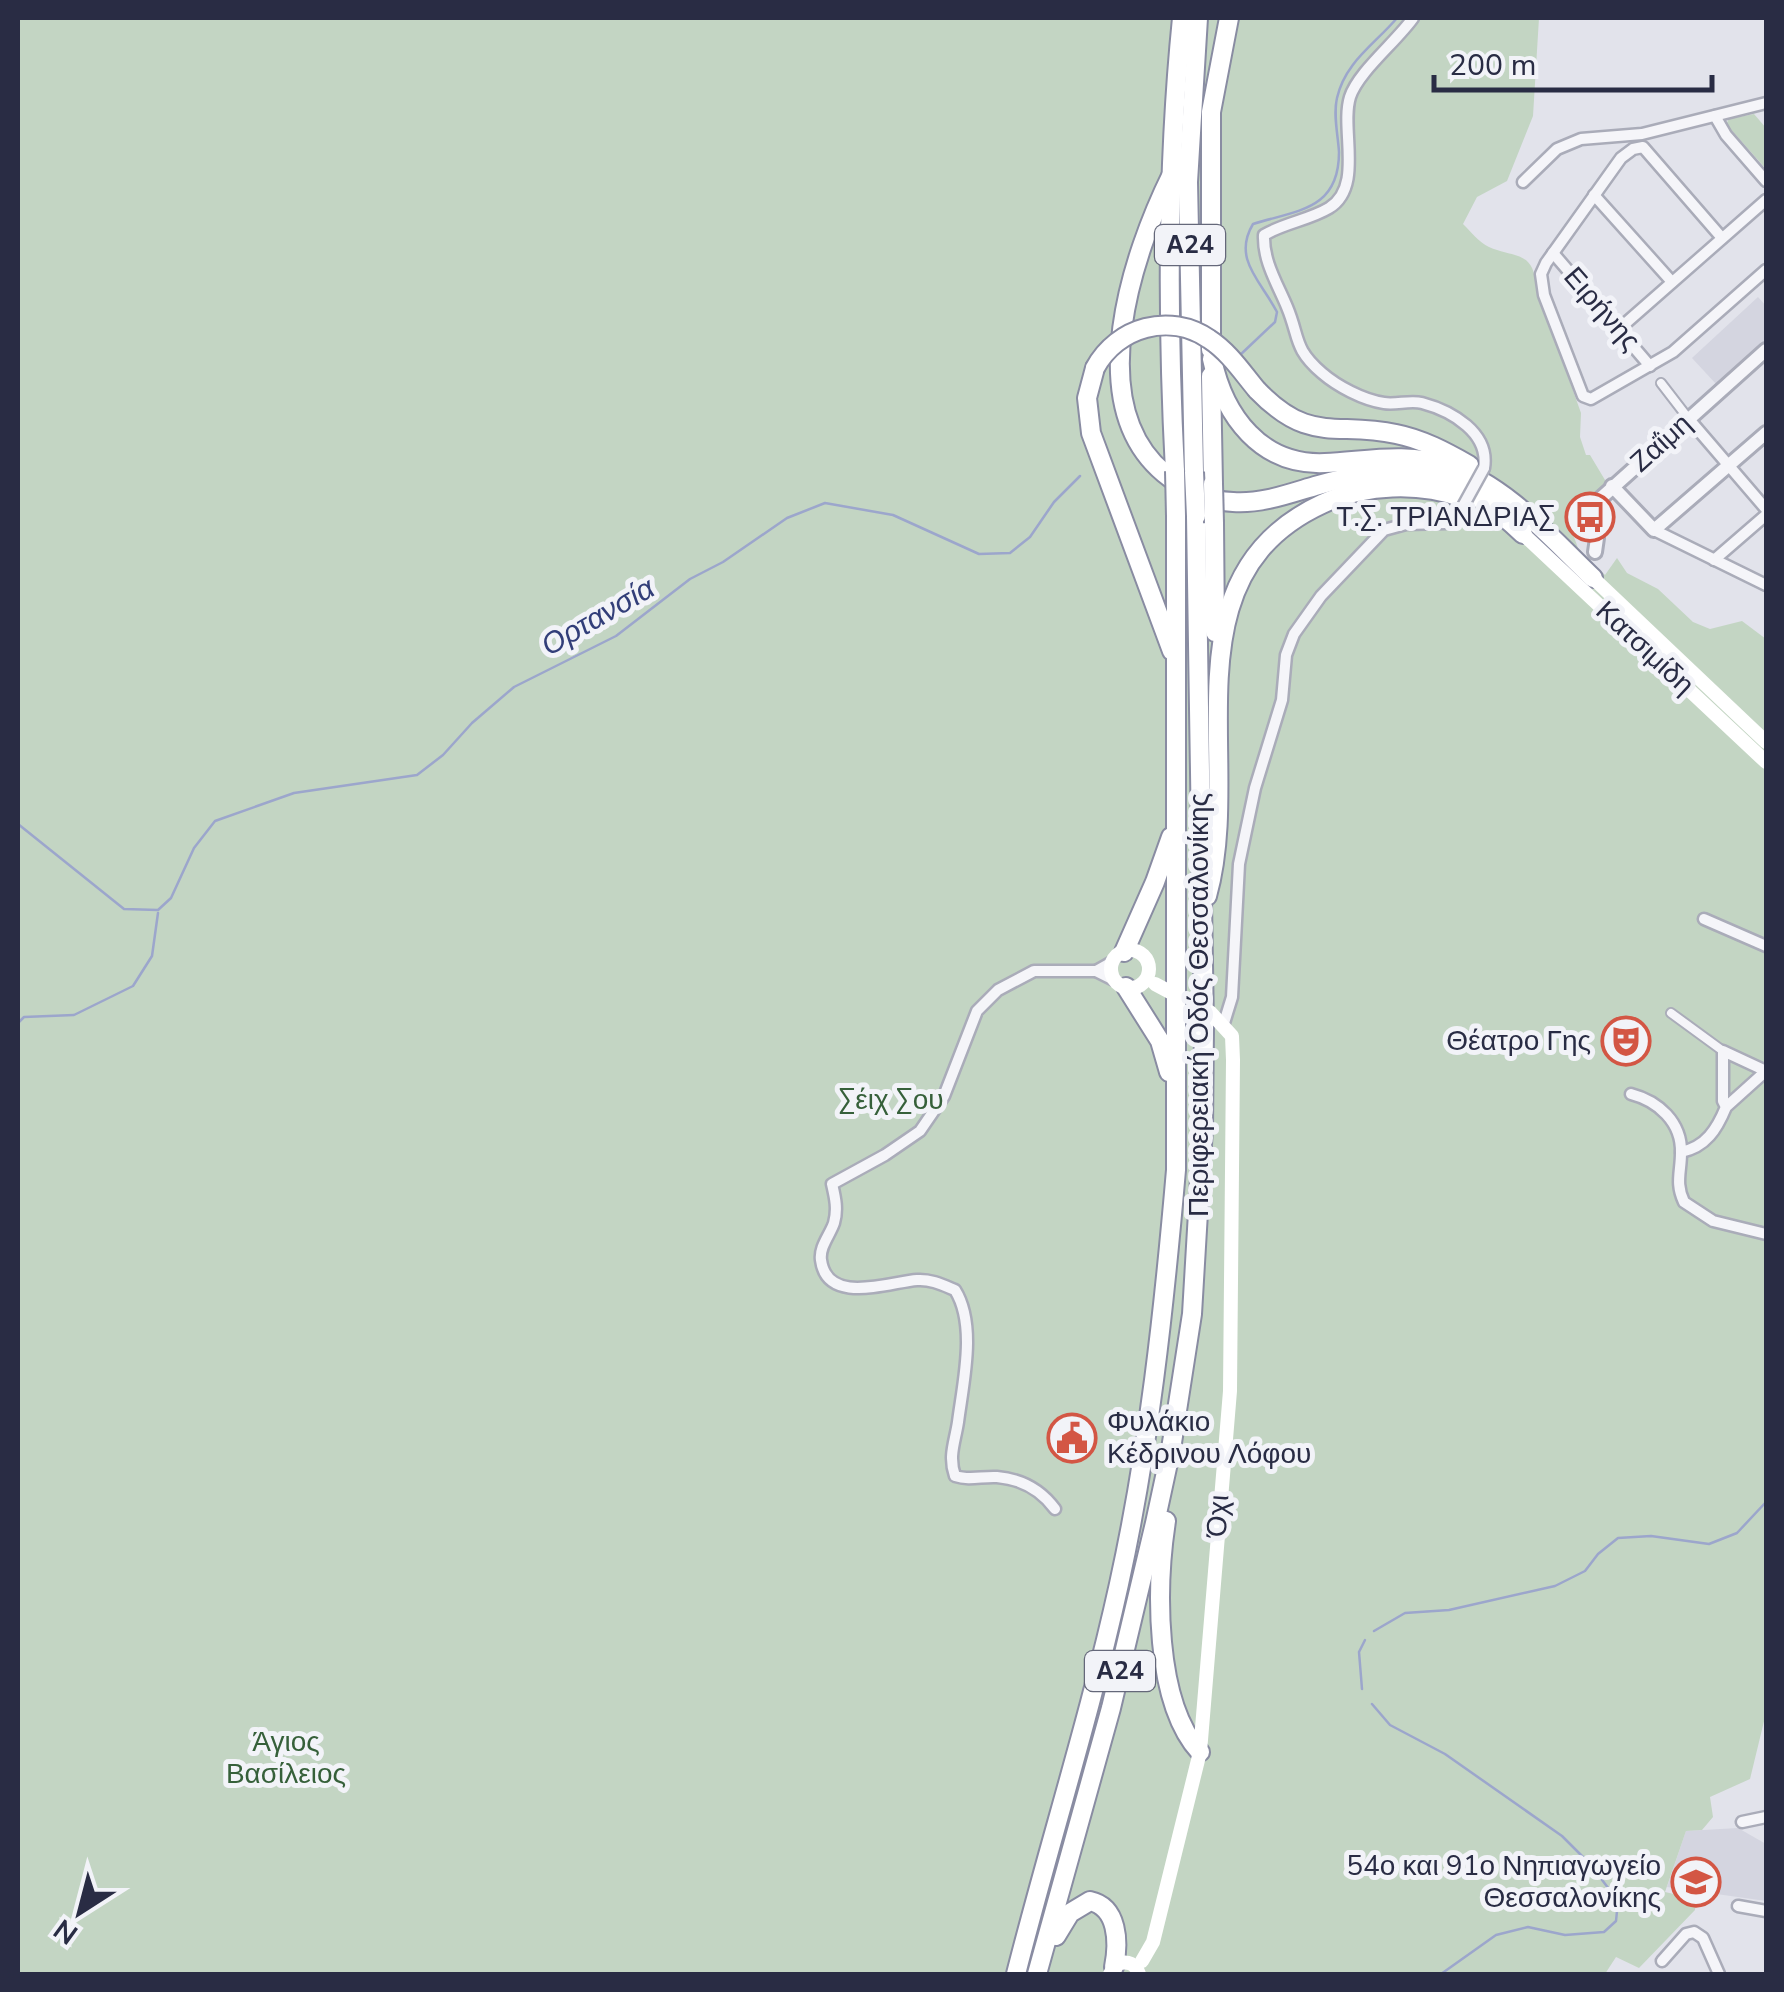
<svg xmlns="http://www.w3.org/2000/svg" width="1784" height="1992" font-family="'Nunito Sans',sans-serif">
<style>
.built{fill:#d4d5e0}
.green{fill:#c3d5c3}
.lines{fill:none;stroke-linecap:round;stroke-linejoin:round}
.stream{stroke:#9ca6cc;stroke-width:2.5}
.pedestrian-casing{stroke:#aaacb9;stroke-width:12}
.minor-casing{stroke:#aaacb9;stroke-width:15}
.tertiary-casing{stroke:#aaacb9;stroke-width:18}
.trunk-casing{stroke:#898ca2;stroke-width:22}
.pedestrian{stroke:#f5f5f9;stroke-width:8}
.minor{stroke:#f5f5f9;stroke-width:10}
.tertiary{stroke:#f5f5f9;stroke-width:12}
.secondary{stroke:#fff;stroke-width:14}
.trunk{stroke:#fff;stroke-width:18}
.minor-bridge-casing{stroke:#aaacb9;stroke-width:15;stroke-linecap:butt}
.trunk-bridge-casing{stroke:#898ca2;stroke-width:22;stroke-linecap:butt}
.minor-bridge{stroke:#f5f5f9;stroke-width:10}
.trunk-bridge{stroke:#fff;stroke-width:18}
.labels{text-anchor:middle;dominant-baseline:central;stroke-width:10;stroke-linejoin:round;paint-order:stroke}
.shield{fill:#f2f3f8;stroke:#65687a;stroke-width:2.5}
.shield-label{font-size:25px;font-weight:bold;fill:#292c44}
.street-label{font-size:28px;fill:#292c44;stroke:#f2f3f8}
.poi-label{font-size:28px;fill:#292c44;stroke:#f2f3f8;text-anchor:end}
.park-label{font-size:28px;fill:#36603a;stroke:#f2f3f8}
.water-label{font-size:30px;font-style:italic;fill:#323e79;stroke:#f2f3f8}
</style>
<rect width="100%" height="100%" fill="#e2e3eb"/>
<!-- built -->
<g class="built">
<path d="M1758,297l8,9v35l-49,44 -25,-27z"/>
<path d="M1738,1828l28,16v57l-99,-14 19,-56z"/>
</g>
<!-- green -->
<g class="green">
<path d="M18,18h1521l-6,98 -26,65 -30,16 -14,27c8,8 16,18 26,23 25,11 45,3 47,40l45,126 -1,24 6,18h4l18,30 -17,18 -13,8 -8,15 8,22 27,27 12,-17 10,15 31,16 35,33 17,7 32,-8 24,18v1074l-16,66 -40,18 3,20 -11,13 -16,1 -21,61 31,7 -1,11 -56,58 -23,-11 -11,17h-1587z"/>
<path d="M1754,114l12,14v41l-40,-45 3,-5z"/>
</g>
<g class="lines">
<!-- stream -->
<g class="stream">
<path d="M1239,356l36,-34 2,-10c-16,-31 -45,-53 -24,-88 45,-14 86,-14 86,-72 -1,-17 -6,-37 -2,-54 8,-36 38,-54 60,-80"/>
<path d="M18,824l106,85 34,1 13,-12 23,-50 21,-27 79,-28 123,-18 26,-20 29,-32 42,-36 102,-51 74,-57 33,-17 64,-44 38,-15 68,12 86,39 31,-1 20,-16 24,-35 26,-26"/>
<path d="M18,1023l6,-6 50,-2 59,-29 19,-30 6,-43"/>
<path d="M1374,1631l31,-18 44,-3 106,-24 30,-15 13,-17 20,-16 33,-2 58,8 28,-11 29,-31"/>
<path d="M1362,1689l-3,-37 6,-12"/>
<path d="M1372,1704l18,21 55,29 117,82 28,28 28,37 -2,20 -12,11 -39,3 -37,-8 -32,8 -55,39"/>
</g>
<!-- pedestrian casing -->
<g class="pedestrian-casing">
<g id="pedestrian">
<path d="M1661,383l27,35"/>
<path d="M1671,1013l52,38"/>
</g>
</g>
<!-- minor casing -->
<g class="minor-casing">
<g id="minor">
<path d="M1413,18c-17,24 -55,54 -63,79 -10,32 14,90 -21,111 -20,12 -45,15 -65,27 -1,26 13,48 23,72 13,31 6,41 35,66 15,13 41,27 62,30 12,2 26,-3 38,0 30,8 68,30 62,65"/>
<path d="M1715,116l11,19 40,46"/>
<path d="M1523,182l34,-33 24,-10 61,-5 124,-31"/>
<path d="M1594,195l78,87"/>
<path d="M1722,238l-79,-91 -10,2 -12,9 -75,105 -5,11 3,21 39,101 8,3 82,-47 93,-82"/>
<path d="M1553,253l97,113"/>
<path d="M1619,329l147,-129"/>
<path d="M1688,418l78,91"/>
<path d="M1654,530l112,55"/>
<path d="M1714,560l52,-45"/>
<path d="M1704,919l62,27"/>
<path d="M1112,962l-16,9 18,9"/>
<path d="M1224,1023l8,-26 7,-133 16,-76 27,-88 4,-45 8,-21 27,-38 63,-66 22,-6 40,-1 16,-15"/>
<path d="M1631,1094c27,7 51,28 50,59 0,19 -6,30 3,49l29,19 53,13"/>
<path d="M1681,1152c25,-5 36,-23 45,-45l-3,-6v-50l43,20 -40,36"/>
<path d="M1055,1509c-14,-19 -34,-30 -58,-32 -15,-1 -27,4 -42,-1 -7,-20 0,-34 3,-54 5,-39 19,-97 -3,-132 -12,-5 -24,-11 -38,-10 -27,2 -90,26 -96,-20 -2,-13 9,-25 13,-37 4,-14 1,-26 -2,-39l53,-29 35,-24 24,-35 33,-85 21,-21 36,-19h62"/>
<path d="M1742,1822l24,-5"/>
<path d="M1738,1906l28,5"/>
<path d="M1662,1961l24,-27 8,-2 9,6 16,36"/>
</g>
</g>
<!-- tertiary casing -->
<g class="tertiary-casing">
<g id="tertiary">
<path d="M1612,486l42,44 112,-97"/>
<path d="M1595,552l2,-14 -7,-25 11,-15 165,-148"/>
</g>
</g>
<!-- trunk casing -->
<g class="trunk-casing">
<g id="trunk">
<path d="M1172,174c-40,81 -90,230 -8,299 19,16 44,28 69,29 28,2 55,-8 82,-16 89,-26 140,-17 208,48"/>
<path d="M1211,350v-238l18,-94"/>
<path d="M1212,359c12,57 49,107 113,104 43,-2 81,-11 123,3 58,19 102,71 145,112"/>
<path d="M1095,368l-8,30 4,35 81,218"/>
<path d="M1211,376l2,108"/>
<path d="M1257,390c53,55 78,31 139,44 26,5 50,18 73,31"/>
<path d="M1175,471c-8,-151 -8,-303 7,-453"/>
<path d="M1194,472l-6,-290 10,-164"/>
<path d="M1214,523l1,109"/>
<path d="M1207,896c38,-134 -45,-318 115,-392 43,-20 97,-22 141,-6"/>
<path d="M1124,952l31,-70 16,-45"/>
<path d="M1126,987l34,54 9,31"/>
<path d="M1166,1521c-10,65 -12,181 34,231"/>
<path d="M1056,1936l14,-23 20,-12c28,6 29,41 24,66"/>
<path d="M1016,1974c33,-130 74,-258 103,-390 30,-136 45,-275 57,-414v-654"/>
<path d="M1037,1974l74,-266 44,-185 16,-74 21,-135 11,-186 1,-100 -8,-512"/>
</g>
</g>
<!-- pedestrian -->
<use href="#pedestrian" class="pedestrian"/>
<!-- minor -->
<use href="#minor" class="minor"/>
<!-- tertiary -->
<use href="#tertiary" class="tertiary"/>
<!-- secondary -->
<g class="secondary">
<path d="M1523,534l243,228"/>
<path d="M1593,578l173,164"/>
<circle cx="1130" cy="969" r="19"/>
<path d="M1155,984l15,8"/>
<path d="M1142,1961l11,-19 47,-190 30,-361 3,-331 -1,-24 -22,-24"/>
<path d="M1110,1974l7,-10c11,-4 19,0 22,10"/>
</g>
<!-- trunk -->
<use href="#trunk" class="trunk"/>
<!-- minor-bridge casing -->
<g class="minor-bridge-casing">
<path id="minor-bridge" d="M1462,508l22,-40"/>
</g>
<!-- trunk-bridge casing -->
<g class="trunk-bridge-casing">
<g id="trunk-bridge">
<path d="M1095,368c22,-41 75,-56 114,-29 20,13 33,33 48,51"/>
<path d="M1175,471l1,45"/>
<path d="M1194,472l2,44"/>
<path d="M1213,484l1,39"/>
</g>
</g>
<!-- minor-bridge -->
<use href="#minor-bridge" class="minor-bridge"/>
<!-- trunk-bridge -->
<use href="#trunk-bridge" class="trunk-bridge"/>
</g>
<!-- icons -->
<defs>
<g id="bus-ring" transform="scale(2.5)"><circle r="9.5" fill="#f2f3f8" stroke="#d35644" stroke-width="1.5"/><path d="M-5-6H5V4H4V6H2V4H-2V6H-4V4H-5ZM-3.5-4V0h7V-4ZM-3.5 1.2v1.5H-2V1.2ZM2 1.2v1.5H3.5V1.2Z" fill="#d35644"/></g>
<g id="theatre-ring" transform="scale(2.5)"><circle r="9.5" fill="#f2f3f8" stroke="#d35644" stroke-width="1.5"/><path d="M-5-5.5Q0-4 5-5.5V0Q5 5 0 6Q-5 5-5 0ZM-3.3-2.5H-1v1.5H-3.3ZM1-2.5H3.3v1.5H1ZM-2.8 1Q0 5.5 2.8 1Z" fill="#d35644"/></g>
<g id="civic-ring" transform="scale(2.5)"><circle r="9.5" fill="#f2f3f8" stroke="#d35644" stroke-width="1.5"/><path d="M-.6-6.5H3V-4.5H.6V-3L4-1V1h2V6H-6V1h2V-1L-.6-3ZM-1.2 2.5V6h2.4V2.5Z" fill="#d35644"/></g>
<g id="school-ring" transform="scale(2.5)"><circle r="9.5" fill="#f2f3f8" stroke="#d35644" stroke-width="1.5"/><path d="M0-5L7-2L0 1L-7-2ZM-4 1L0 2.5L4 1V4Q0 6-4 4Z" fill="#d35644"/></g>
</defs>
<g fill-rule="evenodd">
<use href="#bus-ring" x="1590" y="517"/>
<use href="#theatre-ring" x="1626" y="1041"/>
<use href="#civic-ring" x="1072" y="1438"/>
<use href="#school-ring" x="1696" y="1882"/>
</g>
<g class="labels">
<!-- shield labels -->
<g class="shield">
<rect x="1155" y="225" width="70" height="40" rx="8"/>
<rect x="1085" y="1651" width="70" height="40" rx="8"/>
</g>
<g class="shield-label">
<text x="1190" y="245">Α24</text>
<text x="1120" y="1671">Α24</text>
</g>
<!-- street labels -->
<g class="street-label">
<text transform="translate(1602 309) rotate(49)">Ειρήνης</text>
<text transform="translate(1661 443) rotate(-42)">Ζαΐμη</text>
<text transform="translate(1645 648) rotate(43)">Κατσιμίδη</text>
<text transform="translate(1199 1005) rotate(-90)">Περιφερειακή Οδός Θεσσαλονίκης</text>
<text transform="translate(1218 1516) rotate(-86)">Όχι</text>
</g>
<!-- poi labels -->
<g class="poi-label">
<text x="1555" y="517">Τ.Σ. ΤΡΙΑΝΔΡΙΑΣ</text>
<text x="1591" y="1041">Θέατρο Γης</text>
<text x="1107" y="1422" text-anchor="start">Φυλάκιο<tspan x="1107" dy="32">Κέδρινου Λόφου</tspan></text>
<text x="1661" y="1866">54ο και 91ο Νηπιαγωγείο<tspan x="1661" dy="32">Θεσσαλονίκης</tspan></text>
</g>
<!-- park labels -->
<g class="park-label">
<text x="891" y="1100">Σέιχ Σου</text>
<text x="286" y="1742">Άγιος<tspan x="286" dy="32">Βασίλειος</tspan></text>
</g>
<!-- water labels -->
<g class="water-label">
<text transform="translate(598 617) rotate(-30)">Ορτανσία</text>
</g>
</g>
<!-- border -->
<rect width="1784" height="1992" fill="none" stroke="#292c44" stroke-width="40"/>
<!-- north arrow -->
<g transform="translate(80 1912) rotate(216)" stroke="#f2f3f8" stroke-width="8" paint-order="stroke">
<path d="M0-8L18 38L0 25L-18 38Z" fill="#292c44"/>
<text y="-15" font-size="28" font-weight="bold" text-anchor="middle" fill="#292c44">N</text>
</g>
<!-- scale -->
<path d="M1434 75v15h278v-15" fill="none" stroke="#292c44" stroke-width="5"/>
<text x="1449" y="75" font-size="30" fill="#292c44" stroke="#f2f3f8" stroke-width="8" paint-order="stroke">200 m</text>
</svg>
